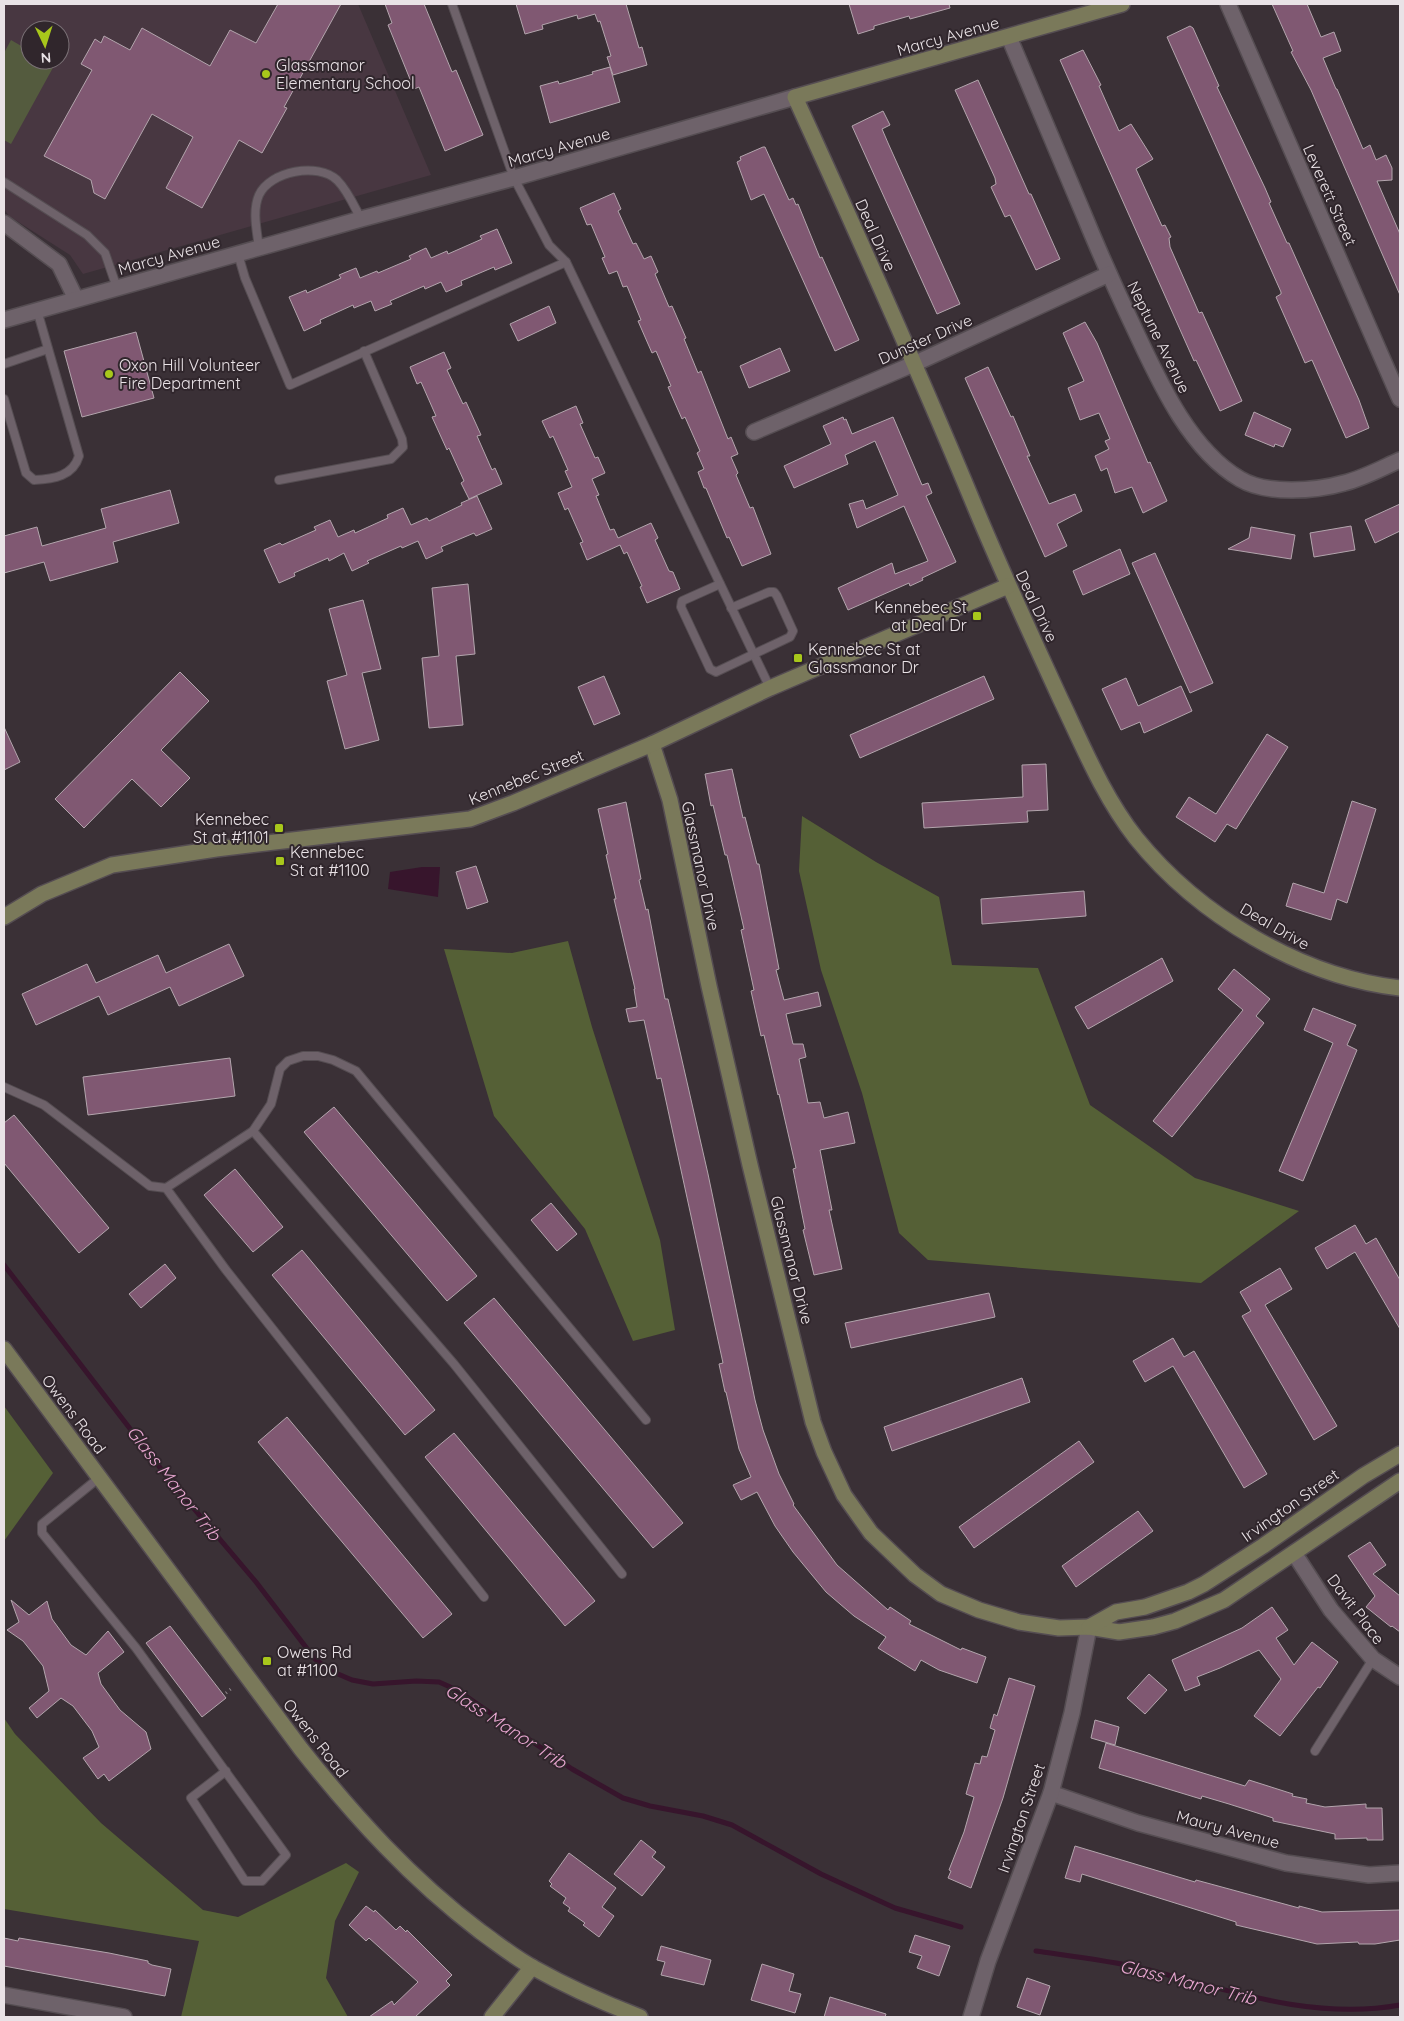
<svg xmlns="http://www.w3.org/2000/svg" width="1404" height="2021" font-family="Quicksand,sans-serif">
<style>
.built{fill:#483741;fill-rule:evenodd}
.green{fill:#545b3e}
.forest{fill:#556036}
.water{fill:#37152c}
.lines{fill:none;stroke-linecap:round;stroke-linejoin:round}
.stream{stroke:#37152c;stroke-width:5}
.building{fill:#805872;stroke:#b3a5ad}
.lane-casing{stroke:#554d52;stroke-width:10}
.street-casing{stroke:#554d52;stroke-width:18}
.secondary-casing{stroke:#554d52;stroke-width:18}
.path{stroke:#8e868b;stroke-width:3;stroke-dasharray:1 4;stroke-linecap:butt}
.lane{stroke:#6e626a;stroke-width:8}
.street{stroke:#6e626a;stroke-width:15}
.secondary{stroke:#7a795a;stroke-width:15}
.poi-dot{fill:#a8c71b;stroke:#30262c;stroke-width:2}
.labels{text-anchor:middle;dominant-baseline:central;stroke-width:4;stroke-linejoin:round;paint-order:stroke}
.street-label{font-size:16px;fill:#e9e2e6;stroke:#30262c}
.poi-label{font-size:16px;fill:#e9e2e6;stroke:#30262c;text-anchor:start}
.water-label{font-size:18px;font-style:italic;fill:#e9a7d1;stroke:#30262c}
</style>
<rect width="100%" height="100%" fill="#3a3036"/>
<!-- built -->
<path class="built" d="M4,4h354l73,171 -348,99 -13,-19 -61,-39 -5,-7zM30,30h30v30h-30z"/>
<!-- green -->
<path class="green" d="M11,40l19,11v9h17l8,4 -44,80 -7,-4v-87z"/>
<!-- forest -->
<g class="forest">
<path d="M802,816l74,46 63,35 13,68 86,3 52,137 105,73 104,33 -98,72 -273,-23 -29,-27 -37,-140 -41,-123 -22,-99z"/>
<path d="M568,941l24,86 68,213 15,90 -42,11 -48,-112 -91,-113 -50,-167 68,4z"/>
<path d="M4,1406l49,67 -49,68z"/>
<path d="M4,1718l11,16 86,89 102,87 35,7 108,-54 13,9 -24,49 -9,57 22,39h-167l18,-76 -195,-32z"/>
</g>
<!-- water -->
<path class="water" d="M422,867h18l-2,30 -50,-8 2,-17z"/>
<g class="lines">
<!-- stream -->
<g class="stream">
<path d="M4,1265l164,213 88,104 59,77 16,12 21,9 21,4 43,-3 23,1 18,8 115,79 51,29 27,8 53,10 29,9 89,49 74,34 66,19"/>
<path d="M1036,1951c35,5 70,9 105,17 84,21 171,53 259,37"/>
</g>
</g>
<!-- building -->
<g class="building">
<path d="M278,4h63l-57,103 3,1 -25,45 -23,-13 -37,68 -36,-20 27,-51 -41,-23 -47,85 -11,-6 -3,-13 -47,-24 48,-86 -11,-6 14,-25 6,4 3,-7 26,14 12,-22 68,38 20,-36 26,13z"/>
<path d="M385,4h39l28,68 4,-2 27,65 -38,16 -26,-64 -5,2 -26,-64 4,-2z"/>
<path d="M516,4h110l13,44 3,-1 5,18 -34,10 -6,-18 4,-1 -11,-35 -2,1 -3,-8 -17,5 -1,-4 -35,10 1,4 -18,5z"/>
<path d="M849,4h100l1,4 -40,11 -1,-3 -35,10v3l-16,5z"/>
<path d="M1272,4h35l14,33 13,-5 7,19 -18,7 13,31h1l26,60 7,-4 6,15 10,-5 6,13v12l-15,1 23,53v61l-89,-205 -20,-38 2,-1z"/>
<path d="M1190,26l3,2 26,58 -2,1 48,101 6,14 -2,1 18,40h2l70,157 10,28 -23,10 -34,-78 -7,3 -6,-14 -23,-52 5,-3v-2l-114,-255z"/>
<path d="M1083,50l18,35 -2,1 20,45 12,-7 22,35 -17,10 26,57 3,-1 6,12 -2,1 1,9 29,66 3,-1 40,89 -22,10 -24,-51 -2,1 -134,-301z"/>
<path d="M610,67l10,35 -70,21 -10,-37 18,-5 1,3 34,-10 -1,-2z"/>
<path d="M978,80l51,114h2l29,65 -24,11 -26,-55 -5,2 -14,-30 5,-3 -1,-6 -40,-88z"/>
<path d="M883,111l7,14 -8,4 6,14 72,161 -23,10 -85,-188z"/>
<path d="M763,147h2l24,53 4,-2 3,7 2,-1 22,54 2,-1 37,83 -24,11 -71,-157 -13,6 -14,-38 4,-2 -1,-3z"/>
<path d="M614,193l7,16 -3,2 15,33 3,-1 8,16 7,-3 7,16 -3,2 14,33 3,-1 14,32 -2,1 14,34 3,-2 27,68 3,-2 7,17 -7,3 7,16 -2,2 14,33 3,-1 18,47 -29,12 -13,-29 -2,1 -21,-50h-2l-6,-16 6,-3 -7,-16 3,-2 -15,-34 -3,2 -14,-32 3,-1 -15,-35 -4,2 -14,-32 3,-1 -14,-34 -4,1 -6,-16 -8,3 -7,-16 3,-1 -14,-33 -4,1 -7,-17z"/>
<path d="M497,229l15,34 -17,7 -1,-3 -33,14 1,4 -16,7 -5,-10 -16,7 -1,-3 -34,15 2,3 -17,7 -4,-10 -17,7 -1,-3 -33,15 1,3 -17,8 -15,-34 17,-7 1,3 34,-15 -2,-3 17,-7 4,10 17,-7 1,2 33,-14 -2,-3 17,-8 5,10 16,-7 1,3 34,-15 -2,-3z"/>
<path d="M549,306l7,17 -38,18 -8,-17z"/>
<path d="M1085,322l12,21 51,120 2,-1 17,39 -24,12 -11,-26 -17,6 -8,-25 -6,3 -6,-15 14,-7 -4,-8 5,-2 -11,-26 -19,7 -12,-32 16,-7 -21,-48z"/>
<path d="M136,332l18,66 -72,19 -18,-66z"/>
<path d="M780,348l10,23 -41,17 -9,-22z"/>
<path d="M444,352l7,16 -4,2 16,34 3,-2 15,33 -4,1 15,34 3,-2 7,16 -33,15 -8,-16 3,-2 -15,-33 -2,2 -15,-33 4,-1 -15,-34 -4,2 -7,-17z"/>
<path d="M988,367l23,50 2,-1 17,40h-3l22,48 26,-10 7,17 -25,13 10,22 -22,11 -80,-179z"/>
<path d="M576,406l7,17 -3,1 15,34 3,-1 7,16 -13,6 7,16 -3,1 14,34 4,-1 4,9 33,-15 7,15 -3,2 14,31 4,1 7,17 -33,14 -7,-16 2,-1 -15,-34 -3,2 -4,-9 -33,15 -7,-17 3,-1 -15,-34 -3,2 -7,-17 14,-6 -7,-16 3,-1 -15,-34 -3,2 -8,-17z"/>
<path d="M1254,412l37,17 -8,18 -8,-3 -1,3 -29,-12z"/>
<path d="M843,417l1,3 2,-1 6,15 41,-17 29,68 6,-2 4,10 -6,3 30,66 -34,16 1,2 -13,6 -1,-3 -61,27 -10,-22 54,-25 3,11 33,-13 -24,-55 -47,22 -8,-24 14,-4 3,9 32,-14 -23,-54 -30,14 3,9 -54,24 -10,-22 47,-22 -8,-18z"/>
<path d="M170,490l9,33 -66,19 5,20 -68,19 -6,-19 -40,11v-37l33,-9 5,19 64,-18 -5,-19z"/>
<path d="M477,496l15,33 -16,7 -2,-3 -33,14 2,4 -17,8 -8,-18 -16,7 -1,-2 -34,15 2,2 -17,8 -8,-18 -15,8 -1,-3 -34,15 1,3 -16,7 -15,-33 16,-7 2,2 34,-15 -2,-3 16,-7 8,17 16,-7 1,3 33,-15 -1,-3 16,-7 8,17 16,-7 2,3 33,-16 -1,-2z"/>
<path d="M1400,504v27l-25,12 -10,-23z"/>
<path d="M1351,526l4,24 -41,7 -4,-24z"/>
<path d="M1251,527l44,8 -4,24 -63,-10 21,-11z"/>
<path d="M1120,549l10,25 -47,21 -10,-24z"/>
<path d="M1155,553l58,130 -23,10 -58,-130z"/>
<path d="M468,584l7,70 -19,2 7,69 -34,3 -7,-70 17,-2 -7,-68z"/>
<path d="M363,600l18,69 -19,4 17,67 -34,9 -18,-68 20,-6 -18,-66z"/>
<path d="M180,672l29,29 -48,49 29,28 -29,29 -29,-28 -48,49 -29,-29z"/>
<path d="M604,676l16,38 -26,11 -16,-38z"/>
<path d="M984,676l10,23 -134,59 -10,-23z"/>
<path d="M1126,678l12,28 43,-20 11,25 -48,22 -4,-11 -19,8 -19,-41z"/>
<path d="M4,727l16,35 -16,8z"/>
<path d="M1267,734l21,13 -52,82 -9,-5 -12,18 -39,-25 13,-20 27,17z"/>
<path d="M1046,764l2,46 -21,1 1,11 -104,6 -2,-25 101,-6 -1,-32z"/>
<path d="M732,769l11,49 2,-1 12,47h2l20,105 -3,1 8,30 34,-8 3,14 -35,8 7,30h10l3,13 -7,2 9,44 12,-1 4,16 24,-6 7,31 -35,7 12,60h-3l13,59 -28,6 -11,-45 2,-1 -12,-60 3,-1 -17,-74 -1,1 -14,-60 -3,1 -10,-45 3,-1 -13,-60 3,-1 -17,-74h-2l-12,-50 -2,1 -6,-32z"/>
<path d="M1352,801l24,8 -29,94 -10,-4 -6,21 -45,-14 7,-23 31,10z"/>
<path d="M626,802l15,77 -2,1 7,30 2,-1 17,90h3l40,175 47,226 8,30 16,44 15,30 -1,1 44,60 51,45 2,-3 21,14 -2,3 52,26 1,-2 24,9 -9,26 -38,-13 -18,-10 -6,11 -37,-23 8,-11 -32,-21 -28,-24 -33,-40 -18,-26 -18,-34 -16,8 -8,-15 18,-8 -12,-28 -13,-57h-1l-6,-28 4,-1 -62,-285 -4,1 -13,-59 -15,2 -3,-13 11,-2 -3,-18h1l-21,-90h2l-10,-44 2,-1 -10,-45z"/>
<path d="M476,866l12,36 -21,7 -11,-37z"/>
<path d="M1084,891l2,25 -104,8 -1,-25z"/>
<path d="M229,944l15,32 -65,30 -9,-19 -62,28 -9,-19 -63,29 -14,-31 65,-30 9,19 62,-28 8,18z"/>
<path d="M1162,958l11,23 -85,48 -13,-22z"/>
<path d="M1234,969l36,30 -14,17 8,7 -92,114 -19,-16 90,-111 -25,-21z"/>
<path d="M1313,1008l43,17 -9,20 10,5 -54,131 -24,-10 54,-128 -29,-13z"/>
<path d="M230,1058l5,38 -147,19 -5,-38z"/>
<path d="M334,1107l143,169 -30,25 -143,-169z"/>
<path d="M14,1115l95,113 -30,25 -75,-90v-40z"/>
<path d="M235,1169l48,58 -30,25 -49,-57z"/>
<path d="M551,1203l26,31 -20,17 -26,-31z"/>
<path d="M1355,1225l11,19 10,-6 24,42v49l-45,-77 -28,17 -12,-21z"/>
<path d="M302,1250l133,160 -30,25 -133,-160z"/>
<path d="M165,1264l11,14 -35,30 -12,-14z"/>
<path d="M1280,1268l12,21 -27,16 72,121 -23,14 -72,-124 9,-5 -11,-19z"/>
<path d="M989,1293l6,24 -144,31 -6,-25z"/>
<path d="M494,1298l189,225 -30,25 -189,-225z"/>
<path d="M1173,1338l11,19 10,-6 73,123 -23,14 -71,-122 -28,16 -12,-21z"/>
<path d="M1022,1378l8,24 -138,49 -8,-24z"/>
<path d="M287,1417l165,197 -29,24 -165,-196z"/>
<path d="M454,1433l141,168 -30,25 -140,-169z"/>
<path d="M1079,1441l15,21 -120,86 -15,-21z"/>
<path d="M1138,1511l15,20 -77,56 -14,-21z"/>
<path d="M1370,1542l16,23 -13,9 27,22v36l-8,-6 -1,1 -25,-20 9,-11 -27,-40z"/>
<path d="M11,1600l18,15 18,-14 5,18 19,26 15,10 22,-24 16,21 -26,21 3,11 19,26 26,22 5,17 -42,32 -5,-7 -6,5 -15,-21 16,-11 -7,-16 -19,-25 -12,-8 -24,20 -8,-10 20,-17 -6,-25 -20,-25 -16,-11 12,-8z"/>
<path d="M1272,1607l16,23 -12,8 18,27 18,-23 26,20 -18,26 -2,-1 -38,49 -26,-20 27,-37 -22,-29 -39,18 -23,9 3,8 -15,6 -13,-31 70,-32z"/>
<path d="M170,1626l56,72 -24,19 -56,-74z"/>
<path d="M1149,1674l18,16 -22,24 -18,-16z"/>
<path d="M1009,1678l26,8 -32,112 -32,90 -23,-10 3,-7 -2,-1 15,-38 10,-35 -8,-3 9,-31 5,1 2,-8 5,1 8,-27 -5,-2 4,-14 3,2z"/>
<path d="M1095,1720l24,7 -4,18 -24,-7z"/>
<path d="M1106,1743l139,43 4,-6 44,14 -1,2 15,3 -1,4 19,4 41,-3v4h16l1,32h-16v-2l-32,1v-5l-62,-13v-3l-44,-14 -27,-8 -1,3 -102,-31z"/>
<path d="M641,1840l15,12 -4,5 13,10 -23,29 -28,-22z"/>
<path d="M1075,1846l120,36 1,-2 103,28v-2l23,6 78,-2v30l-25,4h-16l-1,-2 -41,2 -81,-19v-3l-154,-48 -2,8 -15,-4z"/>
<path d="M569,1853l47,35 -14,19 12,9 -15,21 -16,-12 2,-2 -17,-12 2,-3 -7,-5 3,-5 -16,-12 2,-2 -3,-3z"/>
<path d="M366,1906l8,6 1,-2 21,20 4,-4 6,6 1,-2 45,45 -6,6 4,4 -35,32h-46l23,-16 2,4 24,-23 -49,-44 -3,3 -17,-16z"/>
<path d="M915,1935l35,11 -11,30 -22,-8 5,-12 -13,-4z"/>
<path d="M4,1938l14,3 1,-3 90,15 39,8v2l4,2 19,4 -6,27 -161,-30z"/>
<path d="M661,1946l50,14 -7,25 -43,-10 4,-13 -8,-2z"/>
<path d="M762,1964l32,10 -5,17 12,3 -6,19 -44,-13z"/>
<path d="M1027,1978l23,8 -10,29 -23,-8z"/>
<path d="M830,1997l56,17 -1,3h-61z"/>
</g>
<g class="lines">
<!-- lane casing -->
<g class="lane-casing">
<g id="lane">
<path d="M452,4l62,174 35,67 17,17 204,426"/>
<path d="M4,182l83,53 18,18 12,35"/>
<path d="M259,248c-2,-17 -7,-37 0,-53 11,-24 59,-33 78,-15 11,11 17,26 24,39"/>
<path d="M238,254l7,24 45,107 276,-123"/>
<path d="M4,364l44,-15"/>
<path d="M4,399l22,74 8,7c20,-1 39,-4 45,-24l-42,-146"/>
<path d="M279,480l112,-21 12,-12 -1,-8 -38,-88"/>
<path d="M720,584l-38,17 -1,6 29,62 6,3 74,-35 3,-6 -16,-35 -3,-4h-5l-38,16"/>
<path d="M4,1087l40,18 106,81 16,2 60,82 258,327"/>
<path d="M253,1131l201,233 168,210"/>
<path d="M166,1188l87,-57 18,-27 9,-35 8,-8 15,-5h15l15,4 23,11 290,349"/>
<path d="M100,1477l-58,47v9l94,115 150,207 -24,26h-17l-54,-83 35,-27"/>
<path d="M1315,1751l58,-92"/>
</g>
</g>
<!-- street casing -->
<g class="street-casing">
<g id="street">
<path d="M1228,4l172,395"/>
<path d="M1009,37c25,60 50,119 75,178 16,39 33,77 51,115 24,51 54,119 105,149 27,16 76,12 104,4 20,-5 38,-15 56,-23"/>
<path d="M4,223l55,41 17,35"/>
<path d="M4,320l357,-101 153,-41 281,-81"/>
<path d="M754,432l162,-69 193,-89"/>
<path d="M1294,1553l37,57 42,49 27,18"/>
<path d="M1051,1793l87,30 148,40 83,12 31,-2"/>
<path d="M4,1995l120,22"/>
<path d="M971,2017l17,-56 63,-168 21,-80 17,-86"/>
</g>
</g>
<!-- secondary casing -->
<g class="secondary-casing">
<g id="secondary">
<path d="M1122,4l-327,93c62,136 123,272 180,410 27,65 56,128 85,191 23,48 43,98 76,140 62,77 165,139 264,150"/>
<path d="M652,744l18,56 39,186 41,179 63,257 11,30 20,43 27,38 44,42 26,19 38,16 40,12 40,6 30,-1 30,5 34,-5 22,-6 49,-21 176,-119"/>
<path d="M4,917l38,-23 70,-29 104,-16 254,-30 43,-16 139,-59 118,-56 238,-102"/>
<path d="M4,1349l297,400c54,68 110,130 180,183 17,12 34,26 53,36 34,19 70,35 106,49"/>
<path d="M1089,1627l27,-15 29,-5 43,-15 16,-8 59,-38 100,-70 37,-22"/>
<path d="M492,2017l40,-50"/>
</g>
</g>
<!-- path -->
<path class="path" d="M226,1693l7,-6"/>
<!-- lane -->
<use href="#lane" class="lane"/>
<!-- street -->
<use href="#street" class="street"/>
<!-- secondary -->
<use href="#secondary" class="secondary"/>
</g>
<!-- markers -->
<g class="poi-dot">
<circle cx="266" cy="74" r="5"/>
<circle cx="109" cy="374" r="5"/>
<rect x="972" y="611" width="10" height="10" rx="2.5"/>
<rect x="793" y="653" width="10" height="10" rx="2.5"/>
<rect x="274" y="823" width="10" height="10" rx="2.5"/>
<rect x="275" y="856" width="10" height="10" rx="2.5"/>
<rect x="262" y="1656" width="10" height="10" rx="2.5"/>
</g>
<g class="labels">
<!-- street labels -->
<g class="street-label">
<text transform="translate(948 36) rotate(-16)">Marcy Avenue</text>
<text transform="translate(559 147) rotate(-16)">Marcy Avenue</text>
<text transform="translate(1330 195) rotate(66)">Leverett Street</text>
<text transform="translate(876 235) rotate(66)">Deal Drive</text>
<text transform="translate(169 255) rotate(-16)">Marcy Avenue</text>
<text transform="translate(1159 337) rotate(64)">Neptune Avenue</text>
<text transform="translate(925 339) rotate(-24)">Dunster Drive</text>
<text transform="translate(1037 606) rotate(65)">Deal Drive</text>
<text transform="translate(526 777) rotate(-22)">Kennebec Street</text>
<text transform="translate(701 866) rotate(78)">Glassmanor Drive</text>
<text transform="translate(1275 926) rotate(30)">Deal Drive</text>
<text transform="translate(792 1260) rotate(76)">Glassmanor Drive</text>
<text transform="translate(74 1414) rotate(53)">Owens Road</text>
<text transform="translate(1290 1505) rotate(-35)">Irvington Street</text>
<text transform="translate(1356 1609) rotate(53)">Davit Place</text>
<text transform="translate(316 1738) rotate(52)">Owens Road</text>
<text transform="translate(1021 1818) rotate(-71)">Irvington Street</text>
<text transform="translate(1228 1829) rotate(15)">Maury Avenue</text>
</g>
<!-- poi labels -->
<g class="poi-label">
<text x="276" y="65">Glassmanor<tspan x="276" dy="18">Elementary School</tspan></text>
<text x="119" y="365">Oxon Hill Volunteer<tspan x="119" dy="18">Fire Department</tspan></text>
<text x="967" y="607" text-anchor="end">Kennebec St<tspan x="967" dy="18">at Deal Dr</tspan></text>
<text x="808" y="649">Kennebec St at<tspan x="808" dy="18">Glassmanor Dr</tspan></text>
<text x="269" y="819" text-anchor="end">Kennebec<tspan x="269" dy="18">St at #1101</tspan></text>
<text x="290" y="852">Kennebec<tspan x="290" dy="18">St at #1100</tspan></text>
<text x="277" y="1652">Owens Rd<tspan x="277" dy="18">at #1100</tspan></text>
</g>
<!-- water labels -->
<g class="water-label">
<text transform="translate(174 1483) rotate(52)">Glass Manor Trib</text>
<text transform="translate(506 1726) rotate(33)">Glass Manor Trib</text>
<text transform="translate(1188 1982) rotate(14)">Glass Manor Trib</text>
</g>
</g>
<!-- border -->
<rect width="1404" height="2021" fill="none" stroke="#e9e2e6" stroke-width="10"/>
<!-- north arrow -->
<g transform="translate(45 45) rotate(176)"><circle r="24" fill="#30262c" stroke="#7a7176"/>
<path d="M0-4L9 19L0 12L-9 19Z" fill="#a8c71b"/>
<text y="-8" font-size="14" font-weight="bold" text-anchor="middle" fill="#e9e2e6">N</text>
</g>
</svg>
